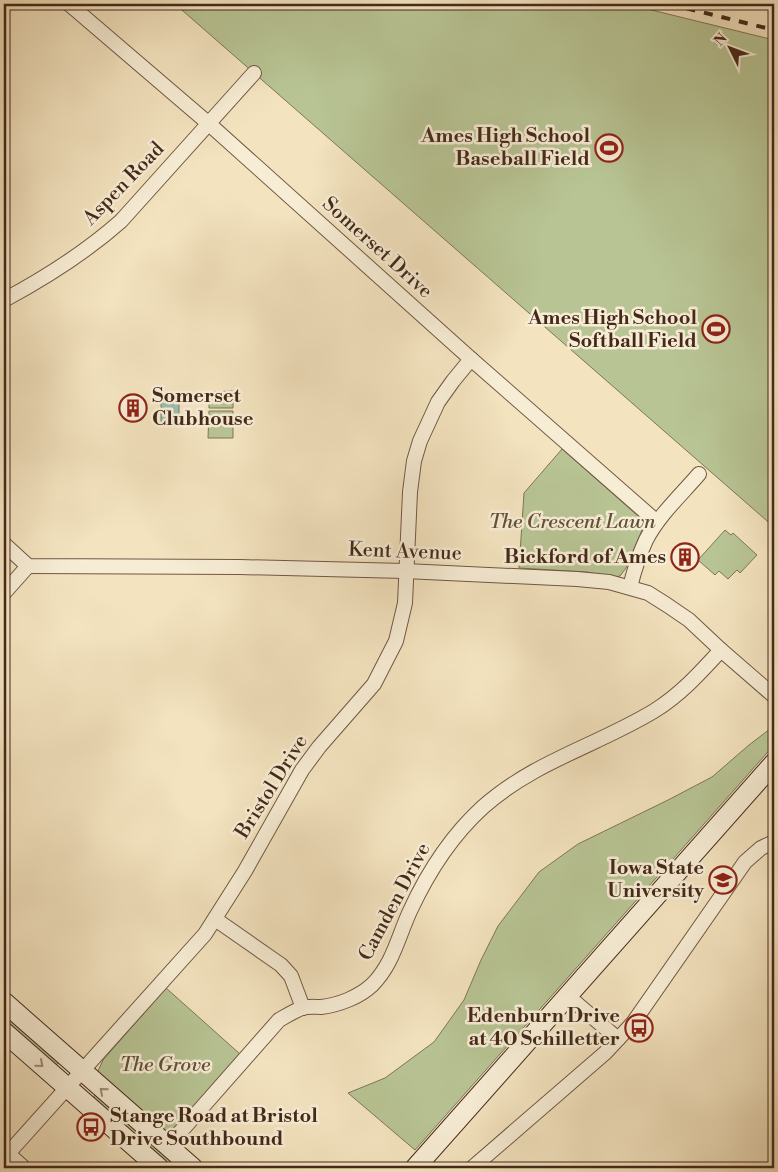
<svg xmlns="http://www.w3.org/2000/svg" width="778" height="1172" font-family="'Libre Bodoni',serif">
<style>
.green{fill:#b8c494;stroke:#7e7657}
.water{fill:#9bbeb0;stroke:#788274}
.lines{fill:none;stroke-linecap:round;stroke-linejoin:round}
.street-casing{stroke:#705843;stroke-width:16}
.secondary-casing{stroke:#44291a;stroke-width:21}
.street{stroke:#f7edd5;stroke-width:14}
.secondary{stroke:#f7edd5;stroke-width:19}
.rail{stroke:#44291a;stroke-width:4;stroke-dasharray:9 9;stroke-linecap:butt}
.oneway{stroke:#9e8b78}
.labels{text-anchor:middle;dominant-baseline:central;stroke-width:5;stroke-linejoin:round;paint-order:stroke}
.poi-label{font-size:20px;font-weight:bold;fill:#44291a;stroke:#f7edd5;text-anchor:end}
.street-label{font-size:20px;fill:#44291a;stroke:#f7edd5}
.park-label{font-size:20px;font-style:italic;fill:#615038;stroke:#f7edd5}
</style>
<rect width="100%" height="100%" fill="#f3e3bf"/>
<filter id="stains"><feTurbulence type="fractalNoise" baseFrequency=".004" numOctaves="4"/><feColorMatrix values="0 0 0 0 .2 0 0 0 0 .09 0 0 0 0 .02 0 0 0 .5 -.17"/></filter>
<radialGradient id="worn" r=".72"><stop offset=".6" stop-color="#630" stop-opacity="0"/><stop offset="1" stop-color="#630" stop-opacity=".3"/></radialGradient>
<!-- green -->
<g class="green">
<path d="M175,4h452l147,36v487z"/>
<path d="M233,391v17h-24v-16z"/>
<path d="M209,411h24v27h-25z"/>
<path d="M562,449l76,67 5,7 -1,7 -16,38 -6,8 -5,1 -28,-5 -68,-4 5,-75z"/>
<path d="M725,530l6,5 2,-2 24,22 -17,18 -3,-3 -9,9 -9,-8 -4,4 -17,-15z"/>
<path d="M774,726v19l-359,405 -67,-57 37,-15 49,-36 30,-42 17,-40 17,-34 41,-54 39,-28 90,-44 44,-23 37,-32z"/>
<path d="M166,988l74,66 -64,72 -5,4 -9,2 -12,-10 -6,-10 -25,-22 -19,-13 -2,-6 5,-11z"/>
<path d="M4,1014l54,49 -5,6 -49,-44z"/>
<path d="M95,1095l84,73h-13l-76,-66z"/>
</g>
<!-- water -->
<rect class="water" x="161" y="395" width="18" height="29"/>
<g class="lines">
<!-- street casing -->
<g class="street-casing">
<g id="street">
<path d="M69,4l139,119 263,236 186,163"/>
<path d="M4,300c41,-22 82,-48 117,-79l133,-148"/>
<path d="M4,544l24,22 212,1 165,4 172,8 32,3 39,11 19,12 22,15 32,30 53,46"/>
<path d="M630,587c4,-16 9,-32 16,-47 13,-25 35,-45 53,-66"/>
<path d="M4,593l24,-27"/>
<path d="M215,919l66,46 10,11 12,32"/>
<path d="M568,996l50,43"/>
<path d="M168,1146l111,-126c7,-4 15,-9 23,-12 6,-2 13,-1 19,-1 18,-2 38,-10 51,-22 21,-21 26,-48 38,-74 18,-39 41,-75 73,-104 52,-46 113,-61 171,-96 26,-16 46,-38 67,-61"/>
<path d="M4,1150l20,18"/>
<path d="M4,1158l201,-224 40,-63 57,-101 17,-23 55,-63 22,-43 9,-38 5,-111 4,-31 6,-20 18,-39 15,-21 18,-22"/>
<path d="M472,1168l133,-115 28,-30 112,-161 16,-14 13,-6"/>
</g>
</g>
<!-- secondary casing -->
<g class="secondary-casing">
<g id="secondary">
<path d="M4,1002l189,166"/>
<path d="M4,1032l155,136"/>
<path d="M415,1168l359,-405"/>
</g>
</g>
<!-- street -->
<use href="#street" class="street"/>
<!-- secondary -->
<use href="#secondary" class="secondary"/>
<!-- rail -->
<path class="rail" d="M669,4l105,26"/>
</g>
<!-- one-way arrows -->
<defs><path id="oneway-chevron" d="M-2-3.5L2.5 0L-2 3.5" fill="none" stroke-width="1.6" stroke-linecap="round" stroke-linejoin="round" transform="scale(1.25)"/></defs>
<g class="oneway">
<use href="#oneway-chevron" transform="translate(40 1064) rotate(41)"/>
<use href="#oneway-chevron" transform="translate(103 1091) rotate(-140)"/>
</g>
<!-- icons -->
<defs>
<g id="stadium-ring" transform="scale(1.4375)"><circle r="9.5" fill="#f7edd5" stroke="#8f2418" stroke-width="1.5"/><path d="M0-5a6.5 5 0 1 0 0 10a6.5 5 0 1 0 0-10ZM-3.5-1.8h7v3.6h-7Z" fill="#8f2418"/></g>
<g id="building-ring" transform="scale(1.4375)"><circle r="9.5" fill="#f7edd5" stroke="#8f2418" stroke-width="1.5"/><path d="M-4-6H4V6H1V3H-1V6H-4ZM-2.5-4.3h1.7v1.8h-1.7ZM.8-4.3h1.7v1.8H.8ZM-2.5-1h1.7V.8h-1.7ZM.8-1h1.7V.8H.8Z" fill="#8f2418"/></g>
<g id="university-ring" transform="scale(1.4375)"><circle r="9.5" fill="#f7edd5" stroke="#8f2418" stroke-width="1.5"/><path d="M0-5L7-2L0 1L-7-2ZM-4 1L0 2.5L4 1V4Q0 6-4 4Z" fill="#8f2418"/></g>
<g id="bus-ring" transform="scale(1.4375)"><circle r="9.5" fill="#f7edd5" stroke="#8f2418" stroke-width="1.5"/><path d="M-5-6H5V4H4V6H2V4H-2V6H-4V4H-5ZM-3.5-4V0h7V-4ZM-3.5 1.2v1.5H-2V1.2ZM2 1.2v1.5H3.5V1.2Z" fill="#8f2418"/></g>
</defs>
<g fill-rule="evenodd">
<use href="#stadium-ring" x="609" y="148"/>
<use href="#stadium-ring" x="716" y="329"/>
<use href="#building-ring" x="133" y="408"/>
<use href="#building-ring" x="685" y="557"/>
<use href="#university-ring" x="723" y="880"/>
<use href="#bus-ring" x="639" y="1028"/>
<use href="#bus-ring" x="91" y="1127"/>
</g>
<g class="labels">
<!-- poi labels -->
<g class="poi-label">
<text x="590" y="136">Ames High School<tspan x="590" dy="23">Baseball Field</tspan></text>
<text x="697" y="318">Ames High School<tspan x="697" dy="23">Softball Field</tspan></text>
<text x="152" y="396" text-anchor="start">Somerset<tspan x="152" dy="23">Clubhouse</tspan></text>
<text x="666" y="557">Bickford of Ames</text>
<text x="704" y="868">Iowa State<tspan x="704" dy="23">University</tspan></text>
<text x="620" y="1016">Edenburn Drive<tspan x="620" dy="23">at 40 Schilletter</tspan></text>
<text x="110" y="1116" text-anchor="start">Stange Road at Bristol<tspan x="110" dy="23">Drive Southbound</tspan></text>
</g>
<!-- street labels -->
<g class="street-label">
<text transform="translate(124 184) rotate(-46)">Aspen Road</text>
<text transform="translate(377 248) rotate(42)">Somerset Drive</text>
<text transform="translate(405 552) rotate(2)">Kent Avenue</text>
<text transform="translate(272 787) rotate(-58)">Bristol Drive</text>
<text transform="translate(395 902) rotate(-62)">Camden Drive</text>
</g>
<!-- park labels -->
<g class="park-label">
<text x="572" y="522">The Crescent Lawn</text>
<text x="165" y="1065">The Grove</text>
</g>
</g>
<!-- margin -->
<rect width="778" height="1172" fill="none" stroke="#f3e3bf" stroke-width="20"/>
<rect x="5" y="5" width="768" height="1162" fill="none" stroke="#44291a" stroke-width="2.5"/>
<rect x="10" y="10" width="758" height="1152" fill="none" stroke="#44291a"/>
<!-- north arrow -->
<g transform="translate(730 48) rotate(312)" stroke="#f7edd5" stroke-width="4" paint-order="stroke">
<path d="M0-4L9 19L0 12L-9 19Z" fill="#44291a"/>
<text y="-8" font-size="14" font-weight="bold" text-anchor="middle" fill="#44291a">N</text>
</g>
<rect width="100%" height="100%" filter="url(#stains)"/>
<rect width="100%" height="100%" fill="url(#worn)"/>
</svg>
